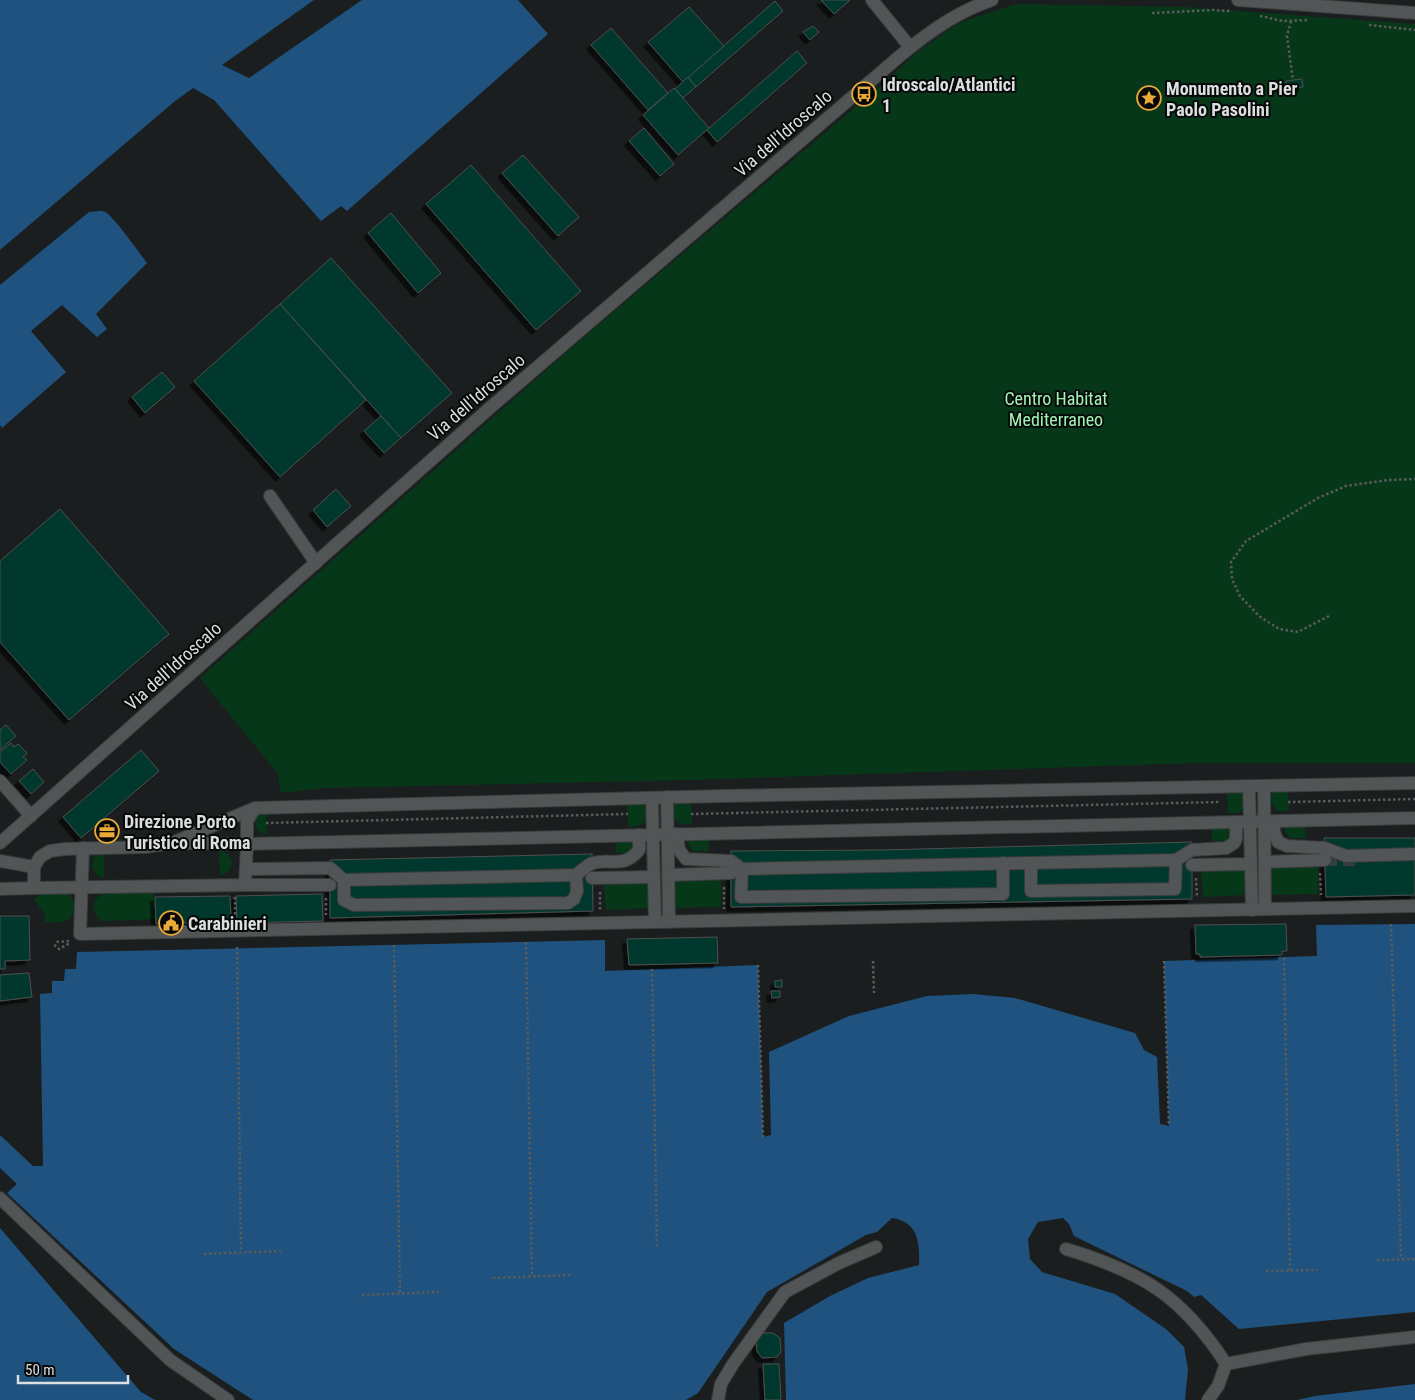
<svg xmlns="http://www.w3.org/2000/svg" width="1415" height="1400" font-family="'Roboto Condensed',sans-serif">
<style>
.green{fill:#073719}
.water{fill:#1f527f}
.building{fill:#02372d;stroke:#4d504f;filter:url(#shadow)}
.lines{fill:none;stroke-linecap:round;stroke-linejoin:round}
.minor-tunnel{stroke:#383b3b;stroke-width:12;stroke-dasharray:12 6;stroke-linecap:butt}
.minor-casing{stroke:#393b3c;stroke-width:14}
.path{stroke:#595c5c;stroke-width:2.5;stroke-dasharray:2.5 2.5;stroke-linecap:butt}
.minor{stroke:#515555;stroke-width:12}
.labels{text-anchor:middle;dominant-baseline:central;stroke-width:4;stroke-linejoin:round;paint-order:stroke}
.poi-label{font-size:18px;font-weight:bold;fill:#dcdedf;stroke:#070808;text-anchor:start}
.street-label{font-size:18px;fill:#dcdedf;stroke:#070808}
.park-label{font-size:18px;fill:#9ff6b4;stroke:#070808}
</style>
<defs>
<filter id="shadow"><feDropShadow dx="-4.5" dy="4.5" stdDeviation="0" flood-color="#0009"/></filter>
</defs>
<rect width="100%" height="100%" fill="#1b1e1e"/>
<!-- green -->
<g class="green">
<path d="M1016,4l168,3 231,17v739h-219l-507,17 -365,8 -43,5 -3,-19 -78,-96 370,-329 315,-267 30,-28 44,-31z"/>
<path d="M1288,788l1,23h-12l-6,-9 1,-8 2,-3z"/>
<path d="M1227,789l13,2 5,5v12l-6,5h-11z"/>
<path d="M691,800l1,24h-10l-9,-5v-14l5,-4z"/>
<path d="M627,802l17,2 3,3v14l-9,5h-10z"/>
<path d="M266,810v24c-12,-2 -13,-11 -8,-21z"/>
<path d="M1285,826h20l1,12h-16l-5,-6z"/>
<path d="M1233,827c-3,15 -7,14 -21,14v-13z"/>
<path d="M709,838v13h-16l-5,-7v-5z"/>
<path d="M637,840v3l-9,10h-12v-12z"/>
<path d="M219,849c16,6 18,21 1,27z"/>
<path d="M104,851v27l-7,-3 -5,-8 2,-10z"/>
<path d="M1318,867v27l-46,1 -1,-27z"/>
<path d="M1248,868v27l-45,2 -2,-27z"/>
<path d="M721,880v27l-46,1 -1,-27z"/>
<path d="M651,881v27l-45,2 -2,-27z"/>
<path d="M43,892c7,1 18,-1 24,2 11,6 9,22 -1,27 -6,2 -15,1 -21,1v-7l-11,-16z"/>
<path d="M114,892l40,1 2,26 -51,2 -7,-3 -5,-11c2,-12 10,-14 21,-15z"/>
</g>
<!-- water -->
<g class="water">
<path d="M0,0h314l-92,65 27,13 113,-78h156l30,34 -201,177 -6,-5 -20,15 -107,-121 -21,-12 -19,14 -174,148z"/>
<path d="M89,212c5,0 12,-2 16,0 8,3 35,42 42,51l-51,51 11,15 -10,8 -35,-32 -31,26 35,41 -64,56 -2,-3v-140z"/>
<path d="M1415,924v388l-176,17 -38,-34 -7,2 -7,-6 -113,-55 -5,-12 -6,-6 -25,4 -10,17 2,20 12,13 73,22 51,35 18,18 4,22 -3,31h-399l-2,-77 46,-27 38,-18 51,-13c1,-23 -1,-43 -27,-47l-15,14 -11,3 -99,57 -69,101 -12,7h-433l-79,-51 -167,-156 10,-9 -17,-16v-33l33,31h10l-3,-172 12,-1v-12h12l1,-12h11l1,-17 528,-12v31l153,-6 5,172 8,-2 -2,-83 80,-36 78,-20 46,-2 42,4 120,35 9,17 13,7 3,67 9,2 -5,-165 153,-5 -1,-31z"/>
<path d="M0,1228l141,164 14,8h-155z"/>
<path d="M1415,1384v16h-118l18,-4z"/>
</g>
<!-- building -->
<g class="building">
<path d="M821,0h29l-16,14z"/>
<path d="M775,1l8,10 -87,76 -8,-10z"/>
<path d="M689,7l35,39 -41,36 -35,-40z"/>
<path d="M813,26l6,6 -9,8 -7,-8z"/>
<path d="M611,28l57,65 -20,17 -57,-65z"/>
<path d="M797,51l10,12 -90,79 -10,-12z"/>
<path d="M688,77l8,10 -13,11 -8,-9z"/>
<path d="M1302,79l1,8 -16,2 -1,-8z"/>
<path d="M674,88l35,40 -31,27 -35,-40z"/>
<path d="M644,128l30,36 -14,12 -31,-35z"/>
<path d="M523,155l56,62 -21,19 -56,-63z"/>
<path d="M471,165l110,126 -45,39 -110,-126z"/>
<path d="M391,213l50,60 -23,20 -50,-60z"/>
<path d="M331,258l121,135 -51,45 -121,-134z"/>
<path d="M280,304l86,96 -86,77 -86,-96z"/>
<path d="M162,372l13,15 -30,26 -13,-16z"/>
<path d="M381,416l20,22 -17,15 -20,-22z"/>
<path d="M336,489l15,17 -24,21 -14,-17z"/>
<path d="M60,509l109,125 -100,86 -69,-78v-81z"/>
<path d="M6,725l10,11 -16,14v-20z"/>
<path d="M11,743l3,4 4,-3 9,9 -4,4 4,3 -16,14 -11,-12v-10z"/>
<path d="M141,750l18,21 -78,67 -18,-21z"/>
<path d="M33,769l11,13 -13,12 -12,-13z"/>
<path d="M1324,838h91v57l-89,2z"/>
<path d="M1192,842v57l-461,8v-56l150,-1z"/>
<path d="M592,854l1,57 -263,7v-58z"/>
<path d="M322,894l1,27 -86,2 -1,-27z"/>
<path d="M230,896l1,25 -75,3 -1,-27z"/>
<path d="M0,916h29l1,44 -25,1v8h-5z"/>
<path d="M1286,924l1,27h-5v4l-82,2v-3h-4l-1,-29z"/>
<path d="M717,937l1,26 -89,2 -2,-26z"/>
<path d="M29,973l3,24 -32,4v-26z"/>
<path d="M782,980v7h-7v-6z"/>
<path d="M771,991h9v6l-8,1z"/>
<path d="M763,1333h10l7,5 1,14 -4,5 -15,1 -5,-7 -1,-11z"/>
<path d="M763,1364h16l2,36h-16z"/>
</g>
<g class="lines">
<!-- minor-tunnel -->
<path class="minor-tunnel" d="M1325,860h30"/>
<!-- minor casing -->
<g class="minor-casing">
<g id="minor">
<path d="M872,0l38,47"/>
<path d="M1238,0l177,13"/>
<path d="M270,496l46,67"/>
<path d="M0,781l31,35"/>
<path d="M1415,783l-693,13 -467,12 -83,35 -27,4 -80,2 -15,2 -10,6 -6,10v21l211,-3 2,-41 1168,-26"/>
<path d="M1249,786l3,124"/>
<path d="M1264,786l1,123"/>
<path d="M667,797l2,125"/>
<path d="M652,798l3,124"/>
<path d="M1274,822v10l4,10 9,4 38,2 21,8 69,-2"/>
<path d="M677,834l2,16 7,9 45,2 11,8 434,-9 16,-10 34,-2 8,-5 2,-4v-17"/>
<path d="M0,843l492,-437 409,-351c28,-23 57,-44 91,-55"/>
<path d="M179,843l68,1v-23l8,-13"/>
<path d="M83,848l-3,86 1335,-28"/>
<path d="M0,861l34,6"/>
<path d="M1265,862l60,-2"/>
<path d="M1031,863v28l144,-2 1,-29"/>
<path d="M1192,865l59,-1"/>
<path d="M246,869l84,-1 14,12 232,-5c5,-4 11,-10 17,-12 20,-5 30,6 46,-13v-15"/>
<path d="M742,869l-1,28 262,-3v-31"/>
<path d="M668,875l63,-2"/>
<path d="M592,878l62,-1"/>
<path d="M344,880v20l10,5 214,-2 6,-4 3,-8 -1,-16"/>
<path d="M245,885h85"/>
<path d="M0,889l34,-1"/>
<path d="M0,1198l170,162 58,40"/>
<path d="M1066,1249c76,23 116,47 160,115l-8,22 -10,14"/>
<path d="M1226,1364l80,-15 109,-12"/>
<path d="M718,1400l3,-16 12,-20 52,-72 54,-29 37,-16"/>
</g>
</g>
<!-- path -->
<g class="path">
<path d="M1152,13l61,-3 17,1"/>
<path d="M1260,16l23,5 26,-1"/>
<path d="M1291,21l-4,15 6,44"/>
<path d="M1369,25l46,5"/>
<path d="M1329,616l-31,16 -19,-3 -20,-13 -19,-20 -8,-17 -1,-17 15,-21 72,-43 28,-12 42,-6 27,-1"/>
<path d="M1288,802l127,-3"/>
<path d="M691,814l529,-12"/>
<path d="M266,823l362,-9"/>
<path d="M1320,873l1,22"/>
<path d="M1196,878l1,19"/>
<path d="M724,887v22"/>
<path d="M600,892v19"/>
<path d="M235,897v20"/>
<path d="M326,898v17"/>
<path d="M1391,924l10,334"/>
<path d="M69,941l-12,1 -2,4 4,3 11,-6"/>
<path d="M526,942l6,334"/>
<path d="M394,945l6,349"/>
<path d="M237,947l4,305"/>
<path d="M1284,958l6,313"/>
<path d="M873,961l1,32"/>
<path d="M1164,961l5,165"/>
<path d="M758,965l5,172"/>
<path d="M652,969l5,280"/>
<path d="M204,1254l77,-3"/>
<path d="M1377,1260l38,-1"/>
<path d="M1266,1271l51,-1"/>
<path d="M493,1278l77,-3"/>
<path d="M362,1295l77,-3"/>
</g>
<!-- minor -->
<use href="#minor" class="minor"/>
</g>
<!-- icons -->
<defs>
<g id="bus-ring" transform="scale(1.25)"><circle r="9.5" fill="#070808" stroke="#e9aa38" stroke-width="1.5"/><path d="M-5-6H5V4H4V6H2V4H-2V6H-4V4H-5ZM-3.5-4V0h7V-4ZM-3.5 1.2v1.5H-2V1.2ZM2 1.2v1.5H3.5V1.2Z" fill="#e9aa38"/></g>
<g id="sight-ring" transform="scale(1.25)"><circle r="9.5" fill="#070808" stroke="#e9aa38" stroke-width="1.5"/><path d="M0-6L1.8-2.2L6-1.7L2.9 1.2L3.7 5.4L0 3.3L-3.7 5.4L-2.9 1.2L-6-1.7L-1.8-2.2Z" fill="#e9aa38"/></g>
<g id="office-ring" transform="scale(1.25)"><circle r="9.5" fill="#070808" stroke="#e9aa38" stroke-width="1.5"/><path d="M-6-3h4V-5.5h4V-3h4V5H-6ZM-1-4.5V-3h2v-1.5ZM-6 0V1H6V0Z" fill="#e9aa38"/></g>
<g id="civic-ring" transform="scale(1.25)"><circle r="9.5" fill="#070808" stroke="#e9aa38" stroke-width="1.5"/><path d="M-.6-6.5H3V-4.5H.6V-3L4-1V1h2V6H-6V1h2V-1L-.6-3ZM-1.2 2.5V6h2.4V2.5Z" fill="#e9aa38"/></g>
</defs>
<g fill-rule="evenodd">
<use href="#bus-ring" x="864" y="94"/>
<use href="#sight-ring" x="1149" y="98"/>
<use href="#office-ring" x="107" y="831"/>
<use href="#civic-ring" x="171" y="923"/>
</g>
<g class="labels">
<!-- poi labels -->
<g class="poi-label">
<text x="882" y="84">Idroscalo/Atlantici<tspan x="882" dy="21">1</tspan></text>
<text x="1166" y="88">Monumento a Pier<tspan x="1166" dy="21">Paolo Pasolini</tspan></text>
<text x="124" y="821">Direzione Porto<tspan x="124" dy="21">Turistico di Roma</tspan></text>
<text x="188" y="923">Carabinieri</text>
</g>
<!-- street labels -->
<g class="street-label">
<text transform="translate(783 133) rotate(-41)">Via dell'Idroscalo</text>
<text transform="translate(476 397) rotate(-41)">Via dell'Idroscalo</text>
<text transform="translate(173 666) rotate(-42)">Via dell'Idroscalo</text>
</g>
<!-- park labels -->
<g class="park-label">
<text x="1056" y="398">Centro Habitat<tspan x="1056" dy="21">Mediterraneo</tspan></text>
</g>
</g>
<!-- scale -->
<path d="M18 1375v8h110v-8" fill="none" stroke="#dcdedf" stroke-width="2.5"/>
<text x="25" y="1375" font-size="15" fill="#dcdedf" stroke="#070808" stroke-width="4" paint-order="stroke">50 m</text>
</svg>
